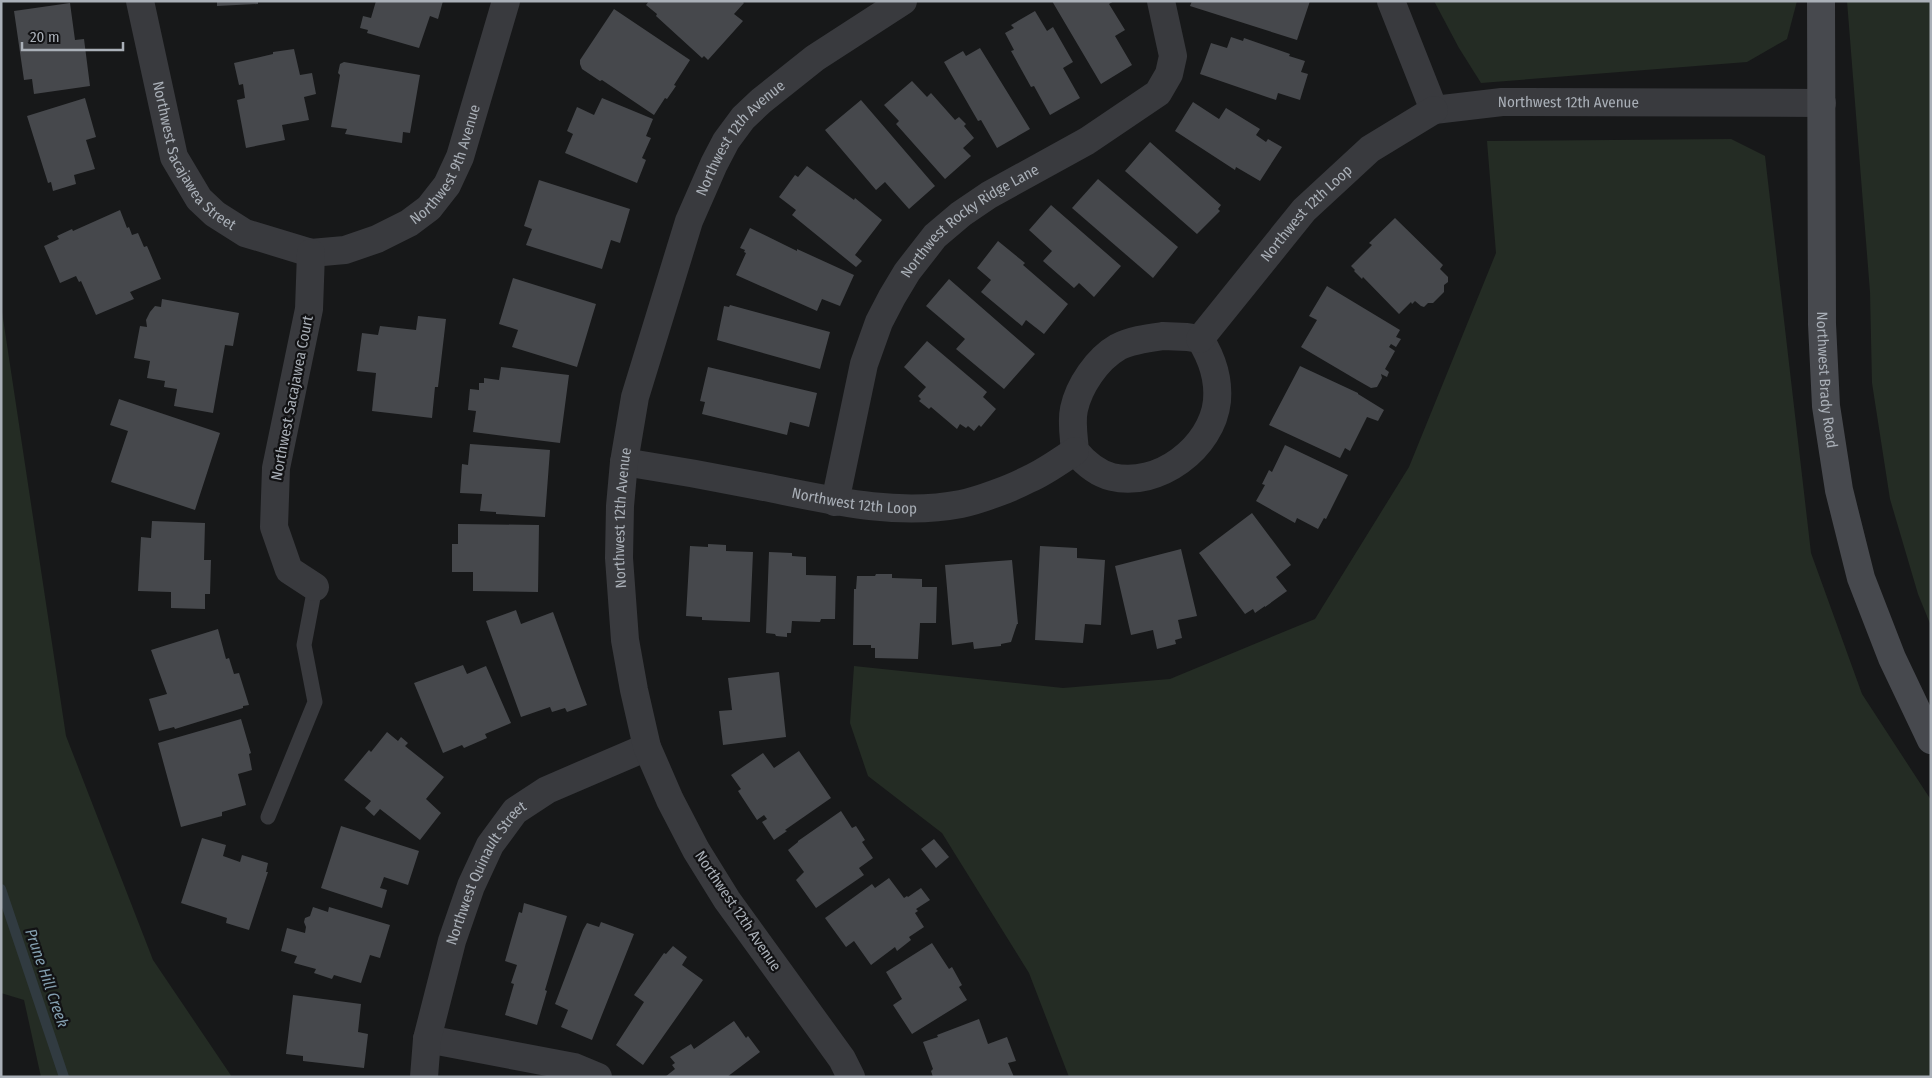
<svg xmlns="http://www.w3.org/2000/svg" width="1932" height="1078" font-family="'Fira Sans Condensed',sans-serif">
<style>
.green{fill:#242c24}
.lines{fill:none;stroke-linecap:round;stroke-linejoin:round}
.stream{stroke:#313b41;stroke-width:10}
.building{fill:#46484c}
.service{stroke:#393a3e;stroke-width:15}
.minor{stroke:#393a3e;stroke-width:28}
.secondary{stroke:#47494e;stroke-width:28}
.labels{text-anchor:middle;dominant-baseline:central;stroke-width:4.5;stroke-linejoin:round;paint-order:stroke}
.street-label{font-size:15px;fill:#aab0b8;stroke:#121214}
.water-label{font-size:16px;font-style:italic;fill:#84a0b1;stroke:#121214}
</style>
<rect width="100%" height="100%" fill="#171819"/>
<!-- green -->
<g class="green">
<path d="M1434,1h363l-10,38 -40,23 -266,21 -22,-35z"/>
<path d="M1847,1h84v625l-13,-32 -28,-95 -18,-116 -2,-91z"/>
<path d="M1731,139l34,17 46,397 51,141 69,106v277h-862l-40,-104 -87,-140 -74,-57 -18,-53 4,-57 209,22 107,-9 145,-60 94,-152 87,-214 -9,-112z"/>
<path d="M1,305l65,431 87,224 79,117h-191l-17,-77 -23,-7z"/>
</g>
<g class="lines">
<!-- stream -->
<path class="stream" d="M1,889l63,188"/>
</g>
<!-- building -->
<g class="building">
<path d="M217,1h41v3l-41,2z"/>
<path d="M376,1h67l-5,18 -8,-3 -11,32 -52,-15 1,-3 -8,-2 3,-12 8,2z"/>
<path d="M649,1h93l2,2 -10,11 9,7 -35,39 -4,-4 -2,2 -46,-42 1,-2 -11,-9z"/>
<path d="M1052,1h62l-5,3 16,26 -10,6 17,29 -31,19z"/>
<path d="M1192,1h118l-13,39 -107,-34z"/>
<path d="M70,3l5,37 9,-1 6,47 -56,8 -2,-15 -8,1 -10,-69z"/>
<path d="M614,9l76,51 -16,25 2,1 -9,13 -2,-1 -11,17 -52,-35 -2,1 -18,-12 -2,-5v-4z"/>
<path d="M1035,11l12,20 6,-4 20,35 -10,6 17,30 -30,17 -16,-29 -3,1 -20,-36 3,-1 -9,-17 9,-5 -3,-3z"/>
<path d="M1231,37l12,4 1,-3 46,16 -1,2 16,5 -4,11 7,2 -8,26 -22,-7 -2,7 -76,-26 11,-31 16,5z"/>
<path d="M980,48l50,81 -33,19 -16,-28 -3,1 -34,-59 19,-11 3,5z"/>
<path d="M294,49l6,26 12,-2 4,21 -12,3 5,23 -27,5 3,15 -39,8 -9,-48 8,-2 -2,-14 -4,1 -5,-22 39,-9v-2z"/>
<path d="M344,62l76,13 -10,58 -7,-1 -1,11 -57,-9 2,-5 -16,-2 9,-52 -2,-2 2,-9z"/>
<path d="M912,81l15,16 4,-4 24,27 4,-3 7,7 -2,2 10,12 -11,10 8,8 -26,23 -49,-55 3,-3 -15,-16z"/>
<path d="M85,98l11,39 -10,3 9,29 -21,6 2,9 -23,7 -2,-9 -3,1 -21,-67z"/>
<path d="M602,98l51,21 -7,17 5,2 -9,20 4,2 -9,23 -72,-30 8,-19 -6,-3 10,-24 17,8z"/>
<path d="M861,100l74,86 -26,23 -24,-27 -9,8 -51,-60z"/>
<path d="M1193,102l26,17 7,-11 34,21 -4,6 10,7 2,-3 14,8 -22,34 -24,-14 -1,3 -60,-39z"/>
<path d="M1150,142l71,63 -3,4 2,2 -23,23 -72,-63z"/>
<path d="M807,166l47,34 1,-2 27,22 -27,35 7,6 -6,6 -64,-52 4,-5 -17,-13 16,-22 3,2z"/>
<path d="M1098,179l80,68 -25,31 -81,-70z"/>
<path d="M539,180l91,29 -10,34 -9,-3 -9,29 -76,-24 6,-16 -8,-3z"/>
<path d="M1051,205l70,61 -27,31 -15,-14 -5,5 -31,-27 9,-10 -23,-21z"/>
<path d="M120,210l7,18 2,-1 3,8 6,-2 6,14 3,-1 14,33 -31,13 4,7 -38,16 -15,-34 -2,1 -3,-6 -16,7 -16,-37 15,-7 -2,-3 15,-7 1,2z"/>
<path d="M1395,218l48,47 -3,4 8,8v5l-4,3v7l-11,11h-5l-4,4 -3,-1 -6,-5 -3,3 -1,-2 -12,12 -36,-37 -1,2 -8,-8 1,-1 -4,-4 21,-21 -3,-2z"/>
<path d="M750,228l47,23v-2l57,26 -14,31 -18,-7 -5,12 -81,-36 10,-22 -2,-1 1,-2 -5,-2z"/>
<path d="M998,241l27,22 -2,2 45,39 -24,30 -18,-14 -4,6 -41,-34 10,-12 -14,-12z"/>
<path d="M513,278l83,26 -19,63 -65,-20 6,-17 -19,-6z"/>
<path d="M949,279l86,75 -31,35 -48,-40 9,-10 -39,-33z"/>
<path d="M1327,286l73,44 -4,7 5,2 -5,8 -5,-3 -2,3 6,4 -10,18 4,3 -2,5 -6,-3 1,4 -5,9 -6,1 -14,-8 -56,-33 16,-27 -8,-4z"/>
<path d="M162,299l77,14 -6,33 -8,-1 -12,68 -39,-7 3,-17 -13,-2 1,-6 -18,-3 3,-17 -16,-3 6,-32 7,1 -1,-7 4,-8 5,-6 6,1z"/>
<path d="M730,305l100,27 -10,37 -103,-29 7,-34 5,1z"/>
<path d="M418,316l28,3 -8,68h-3l-3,31 -60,-7 4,-38 -19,-2 5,-38 16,2 2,-9 36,4z"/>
<path d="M927,341l60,51 -4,5 13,12 -15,18 -2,-2 -5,6 -6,-5 -2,2 -6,-4 -3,5 -26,-22 -2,2 -10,-8 2,-2 -3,-3 8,-9 -22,-20z"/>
<path d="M1300,366l58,27v1l26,16 -6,11 -11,-4 -17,34 -5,-3 -5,10 -71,-33z"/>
<path d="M501,367l68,8 -9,68 -87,-11 3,-21 -8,-1 2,-21 9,1v-7h5v-5l15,2z"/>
<path d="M708,367l109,26 -8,34 -19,-5 -3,13 -85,-21 3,-12 -5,-1z"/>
<path d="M119,399l101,34 -25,77 -84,-28 17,-51 -18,-6z"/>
<path d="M470,444l80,6 -5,67 -49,-3v-2l-16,-1 2,-17 -22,-1 2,-29 6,1z"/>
<path d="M1285,445l63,30 -22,44 -2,-1 -6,11 -21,-11 -2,5 -39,-22 9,-16 -3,-1 7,-14 3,2z"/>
<path d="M1252,513l39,52 -15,12 11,14 -22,16v-1l-10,7 -2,-4 -8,5 -46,-61z"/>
<path d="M152,521l53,2 -1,37h7l-1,34h-5v15l-34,-1v-16l-33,-1 3,-54 10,1z"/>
<path d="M458,524l81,1 -1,67 -65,-1v-19h-21v-28h6z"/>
<path d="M708,544l18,1v6l27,1 -3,70 -48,-2v-3l-16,-1 4,-70 18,1z"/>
<path d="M1040,546l37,2v10l28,2 -4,65 -16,-1 -2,19 -48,-3z"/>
<path d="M1181,549l16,67 -19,4 4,18 -7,2 1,4 -19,5 -4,-19 -22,5 -16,-69z"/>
<path d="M769,552l23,1v3l14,1v18l30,1 -1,43h-14l-1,3 -28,-1 -1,12h-4v4l-11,-1 -1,-2 -9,-1z"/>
<path d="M1012,560l6,64h-1l-6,18 -10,2v2l-27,3 -1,-7 -21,3 -7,-80z"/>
<path d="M876,574h16v4l30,1v8h15l-1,36h-16l-2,36 -43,-1v-10h-4v-3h-18l1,-56h2l1,-13h18z"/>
<path d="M516,610l5,14 32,-12 34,93 -20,7 -2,-4 -13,4 -2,-5 -29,10 -35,-96z"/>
<path d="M218,629l8,30 3,-1 5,16 5,-1 10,32 -6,1v2l-68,21 -1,-2 -15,4 -10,-32 18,-5 -16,-44z"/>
<path d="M463,665l4,9 19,-8 25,57 -26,11 2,4 -23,10 -2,-3 -19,8 -29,-70z"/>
<path d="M779,672l7,65 -63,8 -4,-34 13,-1 -4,-32z"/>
<path d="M241,719l10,34 -2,1 3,16 -14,4 8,31 -24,7v4l-41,11 -23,-84z"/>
<path d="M387,732l11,9 3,-4 7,6 -3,3 39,31 -18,22 15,14 -21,27 -40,-31 -6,7 -9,-8 6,-7 -27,-21 25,-30 2,2z"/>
<path d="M799,751l32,47 -46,32 2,1 -13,9 -12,-18 5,-3 -3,-4 -7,5 -19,-29 3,-2 -10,-14 32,-22 11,15z"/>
<path d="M841,811l11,17 4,-2 9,14 -3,2 11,16 -14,10 5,7 -48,33 -20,-28 8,-8 -16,-22 10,-8v-1z"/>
<path d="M341,826l78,25 -11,34 -24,-8 -4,11 7,2 -5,18 -61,-20z"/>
<path d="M202,838l24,7 -3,11 17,6 2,-7 26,8 -2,9h2l-19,58 -23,-7 1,-5 -46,-15z"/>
<path d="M934,839l15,18 -13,11 -15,-19z"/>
<path d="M889,878l15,20 3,-2 1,1 13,-9 9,12 -14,9 2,2 -3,2 9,14 -15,10 2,3 -14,11 -2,-4 -24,18 -17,-24 -8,6 -21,-29 47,-34 3,4z"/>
<path d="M524,903l43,13 -22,74 2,1 -10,34 -32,-10 9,-31 -3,-1 6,-18 -12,-4 14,-49 3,1z"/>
<path d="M313,907l15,5 1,-5 61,18 -10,33 -10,-3 -9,28 -27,-8 -2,4 -18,-6 2,-4 -22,-6 3,-7 -16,-5 6,-23 18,5 1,-6 -2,-5 1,-4 5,-2z"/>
<path d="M601,922l33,12 -42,106 -31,-13 7,-17 -13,-6 28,-74 4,-7 12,4z"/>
<path d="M932,943l17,26 3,-2 10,18 -3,2 8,13 -55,34 -19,-29 9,-6 -16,-27z"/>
<path d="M673,946l14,11 -5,8 21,15 -60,85 -27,-20 28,-43 -10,-7 30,-42 2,1z"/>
<path d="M293,995l68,9 -3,28 10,2 -4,34 -61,-7v-5l-17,-2z"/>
<path d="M979,1019l9,25 19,-7 9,24 -8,2 6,14h-81l-2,-6 2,-2 -10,-27 15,-5 -1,-2z"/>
<path d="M734,1021l12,17 2,-2 12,16 -33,25h-62l10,-8 -3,-4 3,-2 -5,-6 21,-13 3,5z"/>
</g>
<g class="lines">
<!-- service -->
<path class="service" d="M268,817l47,-115 -11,-57 11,-58"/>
<!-- minor -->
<g class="minor">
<path id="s1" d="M140,1l34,156 25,42 16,15 30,19 66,20 34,-3 32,-11 32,-16 20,-15 18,-23 13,-28 46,-156"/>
<path id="s2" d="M1391,1l43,109 68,-8 320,1"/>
<path d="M311,253l-2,56 -33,159 -2,59 15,43 26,17"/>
<path d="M1163,336l24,1 13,2c12,19 19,39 17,62 -5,47 -59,87 -105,76 -16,-4 -27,-14 -37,-26 -1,-13 -4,-29 -1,-42 5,-23 23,-50 44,-62 13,-7 30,-9 45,-11z"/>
<path id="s3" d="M1200,339l104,-129 66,-61 64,-39"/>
<path id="s4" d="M624,462c45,7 90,15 135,24 66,13 135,31 202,18 19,-4 51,-16 68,-25 16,-7 31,-18 46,-28"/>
<path id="s5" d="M835,502l29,-138 15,-42 13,-25 15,-25 28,-36 26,-22 28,-19 98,-54 71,-48 11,-19 4,-18 -12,-55"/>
<path d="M427,1039l147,28 24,10"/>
<path id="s6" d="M424,1077l3,-38 25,-98 19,-55 19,-41 25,-34 32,-21 100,-43"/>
<path id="s7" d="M851,1077l-9,-18 -115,-159 -31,-50 -26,-50 -23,-53 -13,-57 -9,-50 -6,-82 1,-52 4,-44 11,-65 54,-176 25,-57 12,-23 17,-23 18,-17 54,-43 88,-57"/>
</g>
<!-- secondary -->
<path class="secondary" id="s8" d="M1821,1l1,323 4,82 13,84 22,88 31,80 39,82"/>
</g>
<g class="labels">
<!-- street labels -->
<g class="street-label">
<text stroke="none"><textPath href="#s2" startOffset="252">Northwest 12th Avenue</textPath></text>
<text stroke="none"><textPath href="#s7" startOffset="1026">Northwest 12th Avenue</textPath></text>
<text stroke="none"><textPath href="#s1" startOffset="168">Northwest Sacajawea Street</textPath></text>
<text stroke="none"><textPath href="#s1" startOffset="510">Northwest 9th Avenue</textPath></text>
<text stroke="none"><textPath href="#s3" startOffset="165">Northwest 12th Loop</textPath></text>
<text stroke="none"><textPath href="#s5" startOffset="325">Northwest Rocky Ridge Lane</textPath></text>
<text stroke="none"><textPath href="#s8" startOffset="379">Northwest Brady Road</textPath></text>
<text transform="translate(292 398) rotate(-79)">Northwest Sacajawea Court</text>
<text stroke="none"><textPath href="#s4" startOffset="234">Northwest 12th Loop</textPath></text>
<text stroke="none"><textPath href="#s7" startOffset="621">Northwest 12th Avenue</textPath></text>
<text stroke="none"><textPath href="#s6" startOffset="216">Northwest Quinault Street</textPath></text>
<text transform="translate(738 911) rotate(56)">Northwest 12th Avenue</text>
</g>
<!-- water labels -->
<g class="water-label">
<text transform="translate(47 978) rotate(71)">Prune Hill Creek</text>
</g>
</g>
<!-- border -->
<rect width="1932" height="1078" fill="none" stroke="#aab0b8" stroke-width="5"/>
<!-- scale -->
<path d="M22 42v8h101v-8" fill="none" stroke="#aab0b8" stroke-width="2.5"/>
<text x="30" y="42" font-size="15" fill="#aab0b8" stroke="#121214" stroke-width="4" paint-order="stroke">20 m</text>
</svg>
